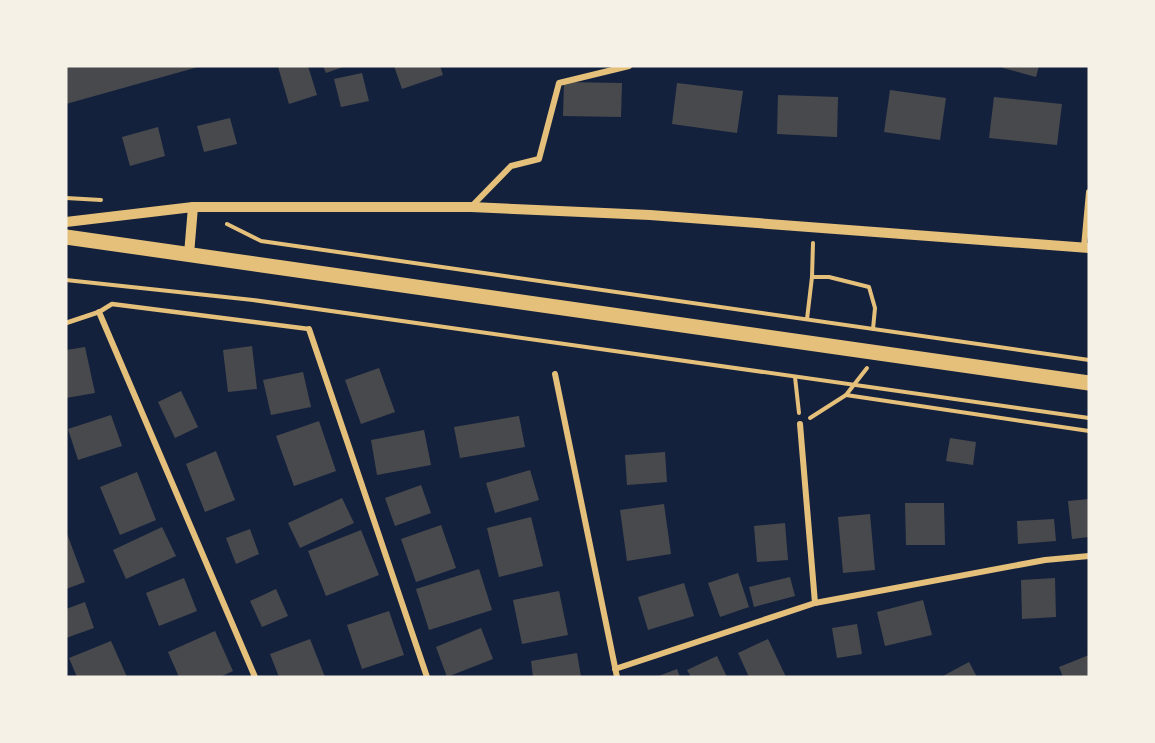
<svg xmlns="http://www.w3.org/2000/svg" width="1155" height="743" font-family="'Source Serif 4',serif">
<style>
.building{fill:#48494c}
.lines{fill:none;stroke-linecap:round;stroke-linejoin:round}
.path{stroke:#e5c07b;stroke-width:4}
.service{stroke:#e5c07b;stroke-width:4.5}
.minor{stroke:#e5c07b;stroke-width:6}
.tertiary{stroke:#e5c07b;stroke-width:10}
.primary{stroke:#e5c07b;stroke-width:15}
</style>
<rect width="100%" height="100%" fill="#14213d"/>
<!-- building -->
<g class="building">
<path d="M66,66h132v1l-132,37z"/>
<path d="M282,66h26l9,29 -28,9 -11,-37z"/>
<path d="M323,66h23l-20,7z"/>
<path d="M394,66h46l3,9 -41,14z"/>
<path d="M1003,66h36l-3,11 -33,-9z"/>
<path d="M362,73l7,28 -28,6 -7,-28z"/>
<path d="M564,82l58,1 -1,34 -58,-1z"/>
<path d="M677,83l66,8 -6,42 -65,-9z"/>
<path d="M890,90l56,8 -6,42 -56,-8z"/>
<path d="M778,95l60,2 -1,40 -60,-3z"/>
<path d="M994,97l68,7 -5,41 -68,-7z"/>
<path d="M230,118l7,26 -33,8 -7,-26z"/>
<path d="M158,127l7,29 -35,10 -8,-29z"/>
<path d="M252,346l5,43 -29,3 -5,-42z"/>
<path d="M85,347l10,46 -29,5v-48z"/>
<path d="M379,368l16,44 -34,12 -16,-44z"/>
<path d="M303,372l8,35 -40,8 -8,-35z"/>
<path d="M181,391l17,36 -23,11 -17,-36z"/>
<path d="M111,415l11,31 -44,14 -10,-31z"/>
<path d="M519,416l6,31 -65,11 -6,-31z"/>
<path d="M319,421l17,50 -42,15 -18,-50z"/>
<path d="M424,430l7,35 -54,10 -6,-35z"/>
<path d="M950,438l26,4 -3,23 -27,-4z"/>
<path d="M216,451l19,49 -30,12 -19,-48z"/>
<path d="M665,452l2,30 -40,3 -2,-30z"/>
<path d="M530,470l9,30 -44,13 -9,-30z"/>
<path d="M137,472l19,48 -36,15 -20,-48z"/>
<path d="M421,485l10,28 -36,13 -10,-28z"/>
<path d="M342,498l12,25 -54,25 -12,-25z"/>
<path d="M1089,499v38l-17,2 -4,-38z"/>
<path d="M905,503h39l1,42h-39z"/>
<path d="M664,504l7,50 -44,7 -7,-51z"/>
<path d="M870,514l5,56 -32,3 -5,-56z"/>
<path d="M531,517l12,49 -44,11 -12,-49z"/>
<path d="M1054,519l2,22 -38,3 -1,-23z"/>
<path d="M785,523l3,37 -31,2 -3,-36z"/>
<path d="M441,525l15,43 -40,14 -15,-43z"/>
<path d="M162,527l14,29 -50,23 -13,-29z"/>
<path d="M250,529l9,25 -23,10 -10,-26z"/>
<path d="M361,530l18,45 -53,21 -18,-45z"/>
<path d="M66,531l19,51 -19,7z"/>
<path d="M479,569l13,41 -63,20 -13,-41z"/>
<path d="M738,573l11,34 -29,10 -12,-34z"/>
<path d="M790,577l5,19 -41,11 -5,-20z"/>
<path d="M184,578l13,33 -38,15 -13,-33z"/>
<path d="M1055,578l1,39 -34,2 -1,-39z"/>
<path d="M684,583l10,33 -46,14 -10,-33z"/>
<path d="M276,589l12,27 -26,11 -12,-26z"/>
<path d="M559,591l9,44 -46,9 -9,-44z"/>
<path d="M923,600l9,35 -47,11 -8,-34z"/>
<path d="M85,602l9,26 -28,10v-29z"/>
<path d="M389,611l15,44 -42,14 -15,-44z"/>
<path d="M857,624l5,30 -25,4 -5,-30z"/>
<path d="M481,628l12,31 -46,18 -11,-30z"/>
<path d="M215,631l18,40 -13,6h-41l-11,-25z"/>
<path d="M310,639l15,38h-46l-9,-23z"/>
<path d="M768,639l18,38h-37l-11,-24z"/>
<path d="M111,641l16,36h-50l-8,-19z"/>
<path d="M577,653l4,24h-48l-2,-16z"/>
<path d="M1089,655v22h-26l-4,-10z"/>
<path d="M717,656l10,21h-36l-4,-7z"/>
<path d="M969,662l8,15h-36z"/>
<path d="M677,669l3,8h-24z"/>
</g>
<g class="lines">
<!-- path -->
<g class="path">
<path d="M66,198l35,2"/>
<path d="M227,224l34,17 828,119"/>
<path d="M812,277h17l40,10 6,21 -2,21"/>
<path d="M66,280l187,20 836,118"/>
<path d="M807,319l5,-42 1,-34"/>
<path d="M795,377l4,36"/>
<path d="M846,395l243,36"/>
<path d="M810,418l36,-23 21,-27"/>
</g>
<!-- service -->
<path class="service" d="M66,323l33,-11 13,-8 197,25"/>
<!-- minor -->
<g class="minor">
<path d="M471,207l40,-41 28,-7 20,-76 70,-17"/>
<path d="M1084,247l5,-55"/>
<path d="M99,312l156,365"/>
<path d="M309,329l118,348"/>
<path d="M555,374l62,303"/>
<path d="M800,424l15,179"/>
<path d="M615,669l200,-66 230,-43 44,-4"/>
</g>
<!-- tertiary -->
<g class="tertiary">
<path d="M66,222l127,-15h278l179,8 439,33"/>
<path d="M189,254l4,-47"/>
</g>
<!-- primary -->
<path class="primary" d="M66,237l1023,146"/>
</g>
<!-- border -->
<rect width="1155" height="743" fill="none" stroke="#f6f1e7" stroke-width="135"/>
</svg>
